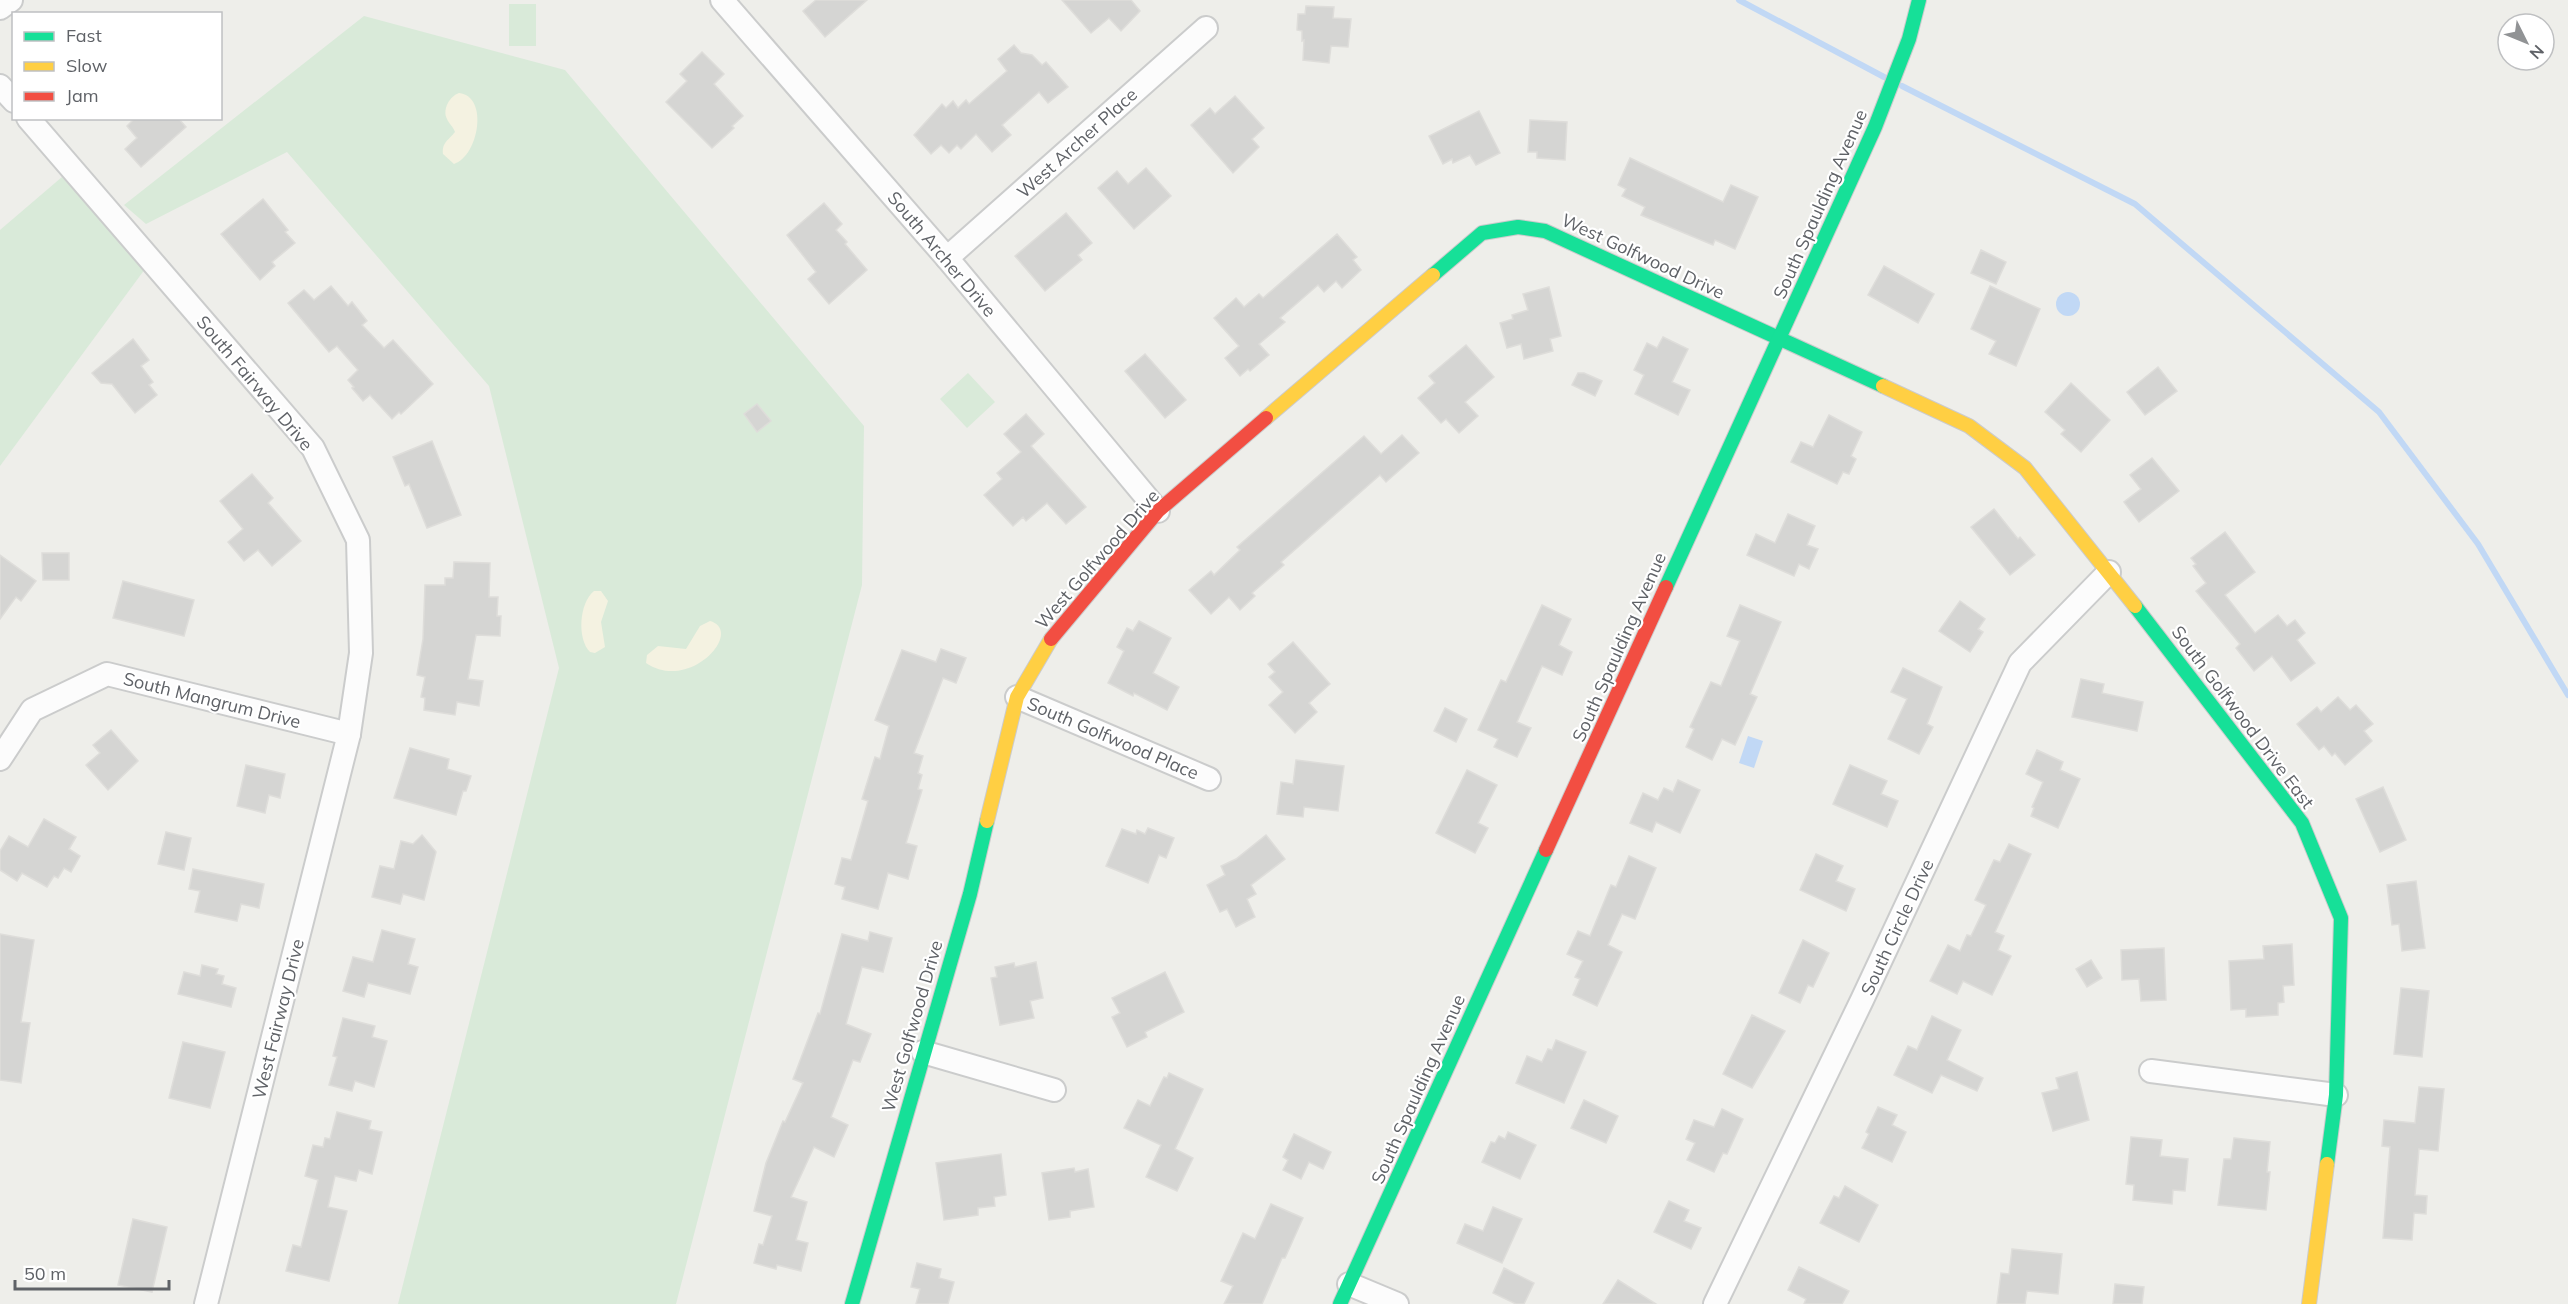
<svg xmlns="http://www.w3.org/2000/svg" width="2568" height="1304" font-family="Mulish,sans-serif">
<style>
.green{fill:#d9ead9}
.sand{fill:#f4f2e1}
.water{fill:#c1d8f5}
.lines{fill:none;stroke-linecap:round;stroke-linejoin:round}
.stream{stroke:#c1d8f5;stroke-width:6}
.building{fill:#d5d5d3;stroke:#deddda;stroke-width:1.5}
.street-casing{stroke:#cbcccc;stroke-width:26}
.fast-casing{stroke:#cbcbcc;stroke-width:16}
.slow-casing{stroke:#cbcbcc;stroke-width:16}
.jam-casing{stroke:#cbcbcc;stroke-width:16}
.street{stroke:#fcfcfc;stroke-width:22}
.fast{stroke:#16e098;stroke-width:14}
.slow{stroke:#ffcf43;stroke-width:14}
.jam{stroke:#f24e42;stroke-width:14}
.labels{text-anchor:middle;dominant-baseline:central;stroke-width:4.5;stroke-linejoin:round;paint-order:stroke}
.street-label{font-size:18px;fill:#5f6267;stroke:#fff}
</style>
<rect width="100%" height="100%" fill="#eeeeea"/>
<!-- green -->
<g class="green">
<rect x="509" y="4" width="27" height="42"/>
<path d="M364,16l201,54 299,356 -2,159 -186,719h-278l161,-636 -70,-282 -202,-234 -141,72 -22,-19z"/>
<path d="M62,177l83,92 -145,197v-236z"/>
<path d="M968,373l27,29 -28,26 -27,-29z"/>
</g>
<!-- sand -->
<g class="sand">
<path d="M459,93c30,3 20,63 -5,71l-11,-10c-1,-12 5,-13 12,-22 -2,-6 -6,-8 -8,-13 -5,-10 3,-23 12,-26z"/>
<path d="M594,591h7l7,10 -7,21 4,25 -10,6 -5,-1c-13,-13 -11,-49 4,-61z"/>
<path d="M710,621c35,10 -20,72 -64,42l1,-8 11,-9 28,3 14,-23z"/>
</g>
<!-- water -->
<g class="water">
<circle cx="2068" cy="304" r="12"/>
<path d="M1748,736l15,5 -9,27 -15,-5z"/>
</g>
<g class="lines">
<!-- stream -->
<g class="stream">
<path d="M1739,0l145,77"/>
<path d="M1902,86l233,118 244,208 99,132 90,151"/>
</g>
</g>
<!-- building -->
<g class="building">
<path d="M816,0h51l-42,37 -22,-26z"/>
<path d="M1062,0h69l9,11 -19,20 -12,-13 -18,15z"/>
<path d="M1306,6l28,1 -1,11 18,1 -3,28 -17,-1 -2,17 -26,-3 1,-20 -2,1v-10l-5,-1 1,-16h7z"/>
<path d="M1014,45l7,8 11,2 10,10 4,-3 22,25 -20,16 -9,-11 -37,33 9,10 -19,17 -16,-18 -15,15 -4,-4 -8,8 -8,-8 -10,9 -17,-19 28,-31 4,4 7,-7 5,7 8,-8 3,4 38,-33 -9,-12z"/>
<path d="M702,52l22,22 -10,10 29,32 -11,10 2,2 -22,20 -46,-46 21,-21 -7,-7z"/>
<path d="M1235,96l29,32 -12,11 7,8 -26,26 -42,-48 19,-17 5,6z"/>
<path d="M1479,111l21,42 -24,12 -6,-10 -17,8 -1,-4 -9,5 -14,-28z"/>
<path d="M135,118h43l8,9 -45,40 -16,-18 12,-11 -10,-12z"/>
<path d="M1530,120l37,2 -2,38 -28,-2v-6h-9z"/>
<path d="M1630,158l93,44 8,-17 27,12 -23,52 -20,-9 -2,5 -72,-30 4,-8 -23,-11 4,-7 -8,-4z"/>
<path d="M1146,168l25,28 -37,33 -36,-41 19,-17 11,13z"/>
<path d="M263,199l25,31 -3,2 10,11 -23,19 3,4 -15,14 -39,-46z"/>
<path d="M824,203l18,21 -6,6 11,12 -2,2 22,26 -38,34 -21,-25 8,-7 -29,-37z"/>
<path d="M1066,213l26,30 -14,12 4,5 -37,31 -30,-35z"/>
<path d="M1337,234l20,23 -4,3 8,10 -19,18 -6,-7 -12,11 -6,-7 -38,33 5,4 -26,22 10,11 -19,16 -2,-2 -8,7 -15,-18 14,-12 -25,-28 22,-20 8,9 15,-13 4,4z"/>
<path d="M1981,250l25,12 -10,22 -25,-11z"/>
<path d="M1884,266l50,28 -16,29 -50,-28z"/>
<path d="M331,286l17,20 4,-4 15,19 -5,4 22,23 9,-8 40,44 -32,30 -2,-2 -7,7 -22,-24 -7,6 -11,-13 2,-1 -6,-7 10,-10 -21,-24 -8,6 -41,-49 16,-13 10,10z"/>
<path d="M1990,286l50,23 -24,57 -27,-12 7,-13 -25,-12z"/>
<path d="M1549,287l12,49 -11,3 3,12 -29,8 -3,-15 -14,4 -7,-25 13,-4 -1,-4 16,-5 -5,-16z"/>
<path d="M1663,337l25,12 -16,33 18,8 -12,25 -43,-21 9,-19 -10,-5 13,-27 10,5z"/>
<path d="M133,339l16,21 -8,6 12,16 -4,3 8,10 -22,18 -23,-29 -11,-1 -9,-10z"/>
<path d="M1466,345l28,32 -29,25 13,14 -19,17 -13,-14 -5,4 -23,-25 17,-15 -6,-7z"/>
<path d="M1145,354l41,46 -21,18 -40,-47z"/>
<path d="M2158,367l19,24 -32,24 -18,-23z"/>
<path d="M1578,373h6l18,8 -7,15 -23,-11z"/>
<path d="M2071,383l39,37 -29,32 -20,-18 4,-4 -20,-18z"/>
<path d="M757,404l14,17 -14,11 -13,-18z"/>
<path d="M1026,414l18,20 -13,12 55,61 -20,17 -19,-21 -21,18 -3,-4 -10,9 -29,-31 18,-16 -5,-6 24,-21 -17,-18z"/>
<path d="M1829,415l33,17 -11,24 5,3 -7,15 -6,-2 -6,12 -46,-22 10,-20 12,5z"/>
<path d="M1402,435l17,18 -33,29 -6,-7 -99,87 3,3 -32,28 3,3 -15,14 -11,-13 -18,17 -22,-24 22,-19 3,4 26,-25 -3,-3 127,-111 17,18z"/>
<path d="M432,441l29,74 -34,13 -18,-44 -4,2 -12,-29z"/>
<path d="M2152,458l27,33 -40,31 -15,-20 17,-13 -11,-14z"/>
<path d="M252,474l21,24 -5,5 33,38 -29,25 -14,-16 -14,11 -16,-19 15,-13 -23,-28z"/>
<path d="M1994,509l24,30 2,-2 15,18 -25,20 -39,-48z"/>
<path d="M1788,514l27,12 -8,19 11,4 -9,20 -10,-5 -5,12 -47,-21 9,-21 19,9z"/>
<path d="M2225,532l30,40 -30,23 30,38 23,-18 9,11 8,-6 10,13 -8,7 18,23 -24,18 -19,-25 -18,15 -18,-23 4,-4 -44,-53 10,-8 -13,-17 3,-2 -5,-6z"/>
<path d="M42,553h27v27h-26z"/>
<path d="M0,555l36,26 -15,20 -5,-4 -16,22z"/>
<path d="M454,562l36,1 -1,34h9l-1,19h4l-1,20 -24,-1 -8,44 15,2 -4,25 -22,-4 -2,13 -31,-5 1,-12 -4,-1 4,-20 -8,-2 6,-36 2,-54h20v-7h8z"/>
<path d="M123,581l71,19 -10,36 -71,-18z"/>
<path d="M1960,601l25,18 -7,10 5,3 -13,20 -31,-21z"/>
<path d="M1542,605l29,14 -12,26 13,7 -10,23 -20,-9 -25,56 14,6 -14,29 -23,-10 4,-8 -20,-9 23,-50 5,2z"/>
<path d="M1740,605l41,17 -31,72 7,3 -22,48 -13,-6 -10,21 -26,-13 8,-18 -4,-2 21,-45 10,4 19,-45 -13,-5z"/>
<path d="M1139,621l32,17 -18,35 26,14 -12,23 -33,-17 -1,3 -25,-13 16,-32 -7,-4 10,-19 6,3z"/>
<path d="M1293,642l37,42 -21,19 8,9 -22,21 -26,-28 14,-13 -14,-15 6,-5 -7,-8z"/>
<path d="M941,649l25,9 -10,25 -13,-5 -29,75 9,3 -5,17 4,2 -4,14 4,1 -16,53 11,3 -9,33 -20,-6 -10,36 -36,-10 3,-12 -10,-3 7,-26 9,2 17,-59 -6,-2 13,-42 5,2 9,-33 -14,-6 27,-70 34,12z"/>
<path d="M1903,668l39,19 -15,37 6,3 -14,27 -31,-15 19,-40 -16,-7z"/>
<path d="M2081,679l23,5 -2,9 41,9 -6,29 -65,-14z"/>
<path d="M2338,697l12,13 6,-5 17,19 -9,7 8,10 -27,24 -10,-12 -3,3 -8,-10 -5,4 -22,-26 20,-17 4,5z"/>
<path d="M1445,708l22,11 -11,23 -22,-11z"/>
<path d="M111,730l27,31 -30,29 -22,-25 14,-12 -7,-8z"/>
<path d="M410,748l39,11 -2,10 24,7 -5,15h-3l-7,24 -62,-17z"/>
<path d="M2037,750l26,12 -3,8 20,9 -22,49 -27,-12 3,-8 -2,-1 11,-25 -17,-8z"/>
<path d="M1296,760l48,6 -6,45 -34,-4 -1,10 -26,-3 4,-32 12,2z"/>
<path d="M246,765l39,9 -5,24 -11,-3 -4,18 -28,-7z"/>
<path d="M1850,765l37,16 -6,13 17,7 -11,26 -54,-23z"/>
<path d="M1467,770l30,15 -19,38 10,5 -13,25 -39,-20z"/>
<path d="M1678,780l22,10 -20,43 -24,-11 -4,10 -22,-9 13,-30 15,7 6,-12 9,4z"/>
<path d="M2383,787l23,53 -26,12 -24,-53z"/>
<path d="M44,819l32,18 -7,12 11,7 -9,16 -7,-4 -6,10 -4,-2 -7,11 -25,-14 -5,8 -17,-11v-19l9,-15 19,11z"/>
<path d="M1148,828l26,10 -8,20 -7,-3 -11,28 -42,-17 16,-37 14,5 1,-4 8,4z"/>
<path d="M166,832l25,6 -7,32 -26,-6z"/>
<path d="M422,835l14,17 -12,48 -21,-6 -3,10 -28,-7 8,-31 14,3 7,-28 12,3z"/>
<path d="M1266,835l19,24 -34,26 5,9 -9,5 8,18 -19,10 -9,-18 -7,3 -13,-27 18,-10 -4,-9 15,-7z"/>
<path d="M2009,844l22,10 -36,78 9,4 -6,14 13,6 -19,39 -29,-14 -6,13 -27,-13 18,-36 12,6 7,-16 4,1 15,-31 -11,-5 19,-40 6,2z"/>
<path d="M1816,854l27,12 -7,15 19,8 -9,22 -46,-21z"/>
<path d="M1629,856l27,12 -21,51 -13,-5 -14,31 14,7 -25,54 -24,-11 7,-16 -5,-2 8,-16 -16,-7 11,-23 12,5 21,-51 5,2z"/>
<path d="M193,869l71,15 -5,24 -18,-4 -4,17 -42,-9 5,-21 -11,-2z"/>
<path d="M2416,881l9,67 -23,3 -3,-27 -7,1 -5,-40z"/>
<path d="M382,930l33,9 -7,25 10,3 -8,27 -42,-11 -4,14 -21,-6 10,-34 20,5z"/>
<path d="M870,932l22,6 -9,34 -21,-5 -16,57 25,10 -11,28 -7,-2 -22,57 17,8 -14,32 -20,-10 -23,50 16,5 -11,38 12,3 -7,28 -24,-6 -1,4 -22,-6 5,-19 4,1 9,-29 -18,-5 12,-48 17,-42 2,1 18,-39 -10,-4 25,-66 2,1 22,-80 26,7z"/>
<path d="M0,934l34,6 -13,82 9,1 -9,60 -21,-3z"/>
<path d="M1803,940l26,13 -16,34 -5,-2 -8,18 -21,-10z"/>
<path d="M2292,944l2,41 -11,1 1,16 -6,1v12l-32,2v-8l-15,1 -2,-49 35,-2 -1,-13z"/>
<path d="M2164,948l2,52 -25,1 -2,-22 -17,1 -1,-30z"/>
<path d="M2091,960l11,18 -15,9 -11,-18z"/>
<path d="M1036,962l7,36 -13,3 4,17 -34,7 -9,-47 6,-1 -2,-10 19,-4 1,4z"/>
<path d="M202,965l16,4 -2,5 8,2 -2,8 14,4 -5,19 -53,-13 6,-22 16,4z"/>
<path d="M1165,972l19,40 -39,20 2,5 -20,10 -15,-30 8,-4 -8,-15z"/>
<path d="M2401,988l28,3 -7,66 -28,-3z"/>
<path d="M1752,1015l33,16 -33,57 -29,-14z"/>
<path d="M1932,1016l29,14 -14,30 36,18 -6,13 -36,-16 -9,18 -38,-18 14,-29 9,4z"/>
<path d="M343,1018l32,8 -3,11 15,4 -13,46 -19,-6 -3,10 -23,-6 8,-28 -4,-1z"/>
<path d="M1556,1040l30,12 -22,51 -48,-20 11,-27 15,6 6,-13 4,1z"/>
<path d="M183,1042l42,10 -15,56 -41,-10z"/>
<path d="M2077,1072l12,48 -36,11 -11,-38 17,-4 -3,-11z"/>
<path d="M1169,1073l34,16 -28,60 18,9 -16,33 -31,-14 15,-32 -37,-17 14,-28 12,6 14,-29 3,1z"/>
<path d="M2419,1087l25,2 -6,62 -19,-2 -4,46 12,1 -1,18 -12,-1 -2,27 -29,-2 7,-91 -8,-1 2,-26 31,3z"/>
<path d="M1584,1100l34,16 -12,27 -35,-15z"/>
<path d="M1878,1107l19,8 -5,10 14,7 -14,30 -30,-14 7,-14 -3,-2z"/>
<path d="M1722,1109l21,10 -16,35 -4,-1 -9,19 -27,-12 8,-17 -9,-4 8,-19 20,7z"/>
<path d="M337,1112l34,9 -2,8 13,3 -10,42 -13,-4 -3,11 -21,-5 -7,31 19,4 -18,70 -43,-10 7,-26 8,2 17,-67 -13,-4 8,-31 10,2 2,-9 5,1z"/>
<path d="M1508,1132l28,13 -16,34 -38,-17 9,-20 4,1 4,-7 6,3z"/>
<path d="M1294,1134l37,18 -8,17 -14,-7 -8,17 -18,-9 5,-10 -5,-3z"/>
<path d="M2131,1137l31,3 -2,16 28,3 -3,32 -12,-1 -1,14 -39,-4 1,-15 -8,-1z"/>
<path d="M2234,1138l36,4 -3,30h3l-4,38 -48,-5 6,-46h7z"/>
<path d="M1001,1154l5,41 -12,2 1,9 -17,2v7l-34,5 -8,-57z"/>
<path d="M1074,1168l1,4 13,-3 6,38 -24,4v6l-21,3 -7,-47z"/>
<path d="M1845,1186l33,19 -19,37 -39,-19 14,-27 5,2z"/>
<path d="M1669,1201l20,9 -5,11 17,7 -10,21 -37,-17z"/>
<path d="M1271,1204l32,14 -18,40h-3l-20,46h-38l9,-18 -12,-5 22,-48 12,6z"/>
<path d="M1493,1207l29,12 -20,44 -45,-20 8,-19 18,7z"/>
<path d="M133,1219l34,8 -15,65 -34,-7z"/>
<path d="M2012,1249l50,5 -4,40 -31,-3 -2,13h-28l4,-31 8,1z"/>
<path d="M917,1263l24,6 -2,9 15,4 -6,22h-32l4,-15 -9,-2z"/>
<path d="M1799,1267l50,24 -7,13h-38l2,-5 -18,-9z"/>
<path d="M1504,1268l30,15 -10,21h-8l-23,-11z"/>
<path d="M1618,1280l38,24h-53z"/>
<path d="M2115,1284l29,3 -2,17h-29z"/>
</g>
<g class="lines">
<!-- street casing -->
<g class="street-casing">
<g id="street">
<path d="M722,0l225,258 211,253"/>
<path d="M0,8l11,-8"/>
<path d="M0,86l14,15"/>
<path d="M28,118l285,330 45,92 3,113 -12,81 -143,570"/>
<path d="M947,258l259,-230"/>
<path d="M1017,697l192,82"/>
<path d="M0,759l32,-49 75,-36 242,60"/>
<path d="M923,1052l131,38"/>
<path d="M2151,1071l185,24"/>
<path d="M1349,1284l48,20"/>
<path d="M1715,1304l147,-304 158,-337 89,-91"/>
</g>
</g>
<!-- fast casing -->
<g class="fast-casing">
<g id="fast">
<path d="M1433,275l49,-42 36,-6 27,4 338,155"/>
<path d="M1666,587l209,-460 34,-88 10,-39"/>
<path d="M2135,606l167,217 39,95 -5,177 -9,69"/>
<path d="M852,1304l118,-410 17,-73"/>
<path d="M1340,1304l206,-454"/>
</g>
</g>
<!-- slow casing -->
<g class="slow-casing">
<g id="slow">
<path d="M1883,386l86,40 56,42 110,138"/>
<path d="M1266,418l167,-143"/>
<path d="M987,821l30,-124 34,-58"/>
<path d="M2309,1304l18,-140"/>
</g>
</g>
<!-- jam casing -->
<g class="jam-casing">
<g id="jam">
<path d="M1051,639l107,-128 108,-93"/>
<path d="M1546,850l120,-263"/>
</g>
</g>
<!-- street -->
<use href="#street" class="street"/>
<!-- fast -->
<use href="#fast" class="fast"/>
<!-- slow -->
<use href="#slow" class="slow"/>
<!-- jam -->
<use href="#jam" class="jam"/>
</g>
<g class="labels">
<!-- street labels -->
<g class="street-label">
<text transform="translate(1077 143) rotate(-42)">West Archer Place</text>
<text transform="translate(1820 204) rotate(-66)">South Spaulding Avenue</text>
<text transform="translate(942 254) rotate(50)">South Archer Drive</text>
<text transform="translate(1643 256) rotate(25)">West Golfwood Drive</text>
<text transform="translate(255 383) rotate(50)">South Fairway Drive</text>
<text transform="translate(1097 559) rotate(-49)">West Golfwood Drive</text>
<text transform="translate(1619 647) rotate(-66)">South Spaulding Avenue</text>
<text transform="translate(212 700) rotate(14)">South Mangrum Drive</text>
<text transform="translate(2243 717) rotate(53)">South Golfwood Drive East</text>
<text transform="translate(1113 738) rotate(23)">South Golfwood Place</text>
<text transform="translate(1897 927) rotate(-65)">South Circle Drive</text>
<text transform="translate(278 1019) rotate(-76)">West Fairway Drive</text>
<text transform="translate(912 1026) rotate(-74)">West Golfwood Drive</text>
<text transform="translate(1418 1089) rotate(-66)">South Spaulding Avenue</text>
</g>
</g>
<!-- legend -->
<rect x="12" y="12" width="210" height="108" fill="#ffffff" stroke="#bfc0c2" stroke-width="1.5"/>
<rect x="24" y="32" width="30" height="9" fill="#16e098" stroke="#bfc0c2" stroke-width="1.5"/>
<text x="66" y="42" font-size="18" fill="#5f6267">Fast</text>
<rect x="24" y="62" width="30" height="9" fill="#ffcf43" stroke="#bfc0c2" stroke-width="1.5"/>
<text x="66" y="72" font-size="18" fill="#5f6267">Slow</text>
<rect x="24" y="92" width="30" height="9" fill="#f24e42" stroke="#bfc0c2" stroke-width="1.5"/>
<text x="66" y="102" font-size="18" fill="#5f6267">Jam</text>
<!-- north arrow -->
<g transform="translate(2526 42) rotate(133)"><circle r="28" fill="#ffffff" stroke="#bfc0c2" stroke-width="1.5"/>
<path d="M0-4.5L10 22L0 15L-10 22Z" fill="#919395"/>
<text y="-9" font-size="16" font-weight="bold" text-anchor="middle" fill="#5f6267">N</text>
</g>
<!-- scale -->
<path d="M15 1280v9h154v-9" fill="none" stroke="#5f6267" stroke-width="3"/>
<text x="24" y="1280" font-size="18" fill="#5f6267" stroke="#ffffff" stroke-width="4.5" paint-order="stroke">50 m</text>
</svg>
